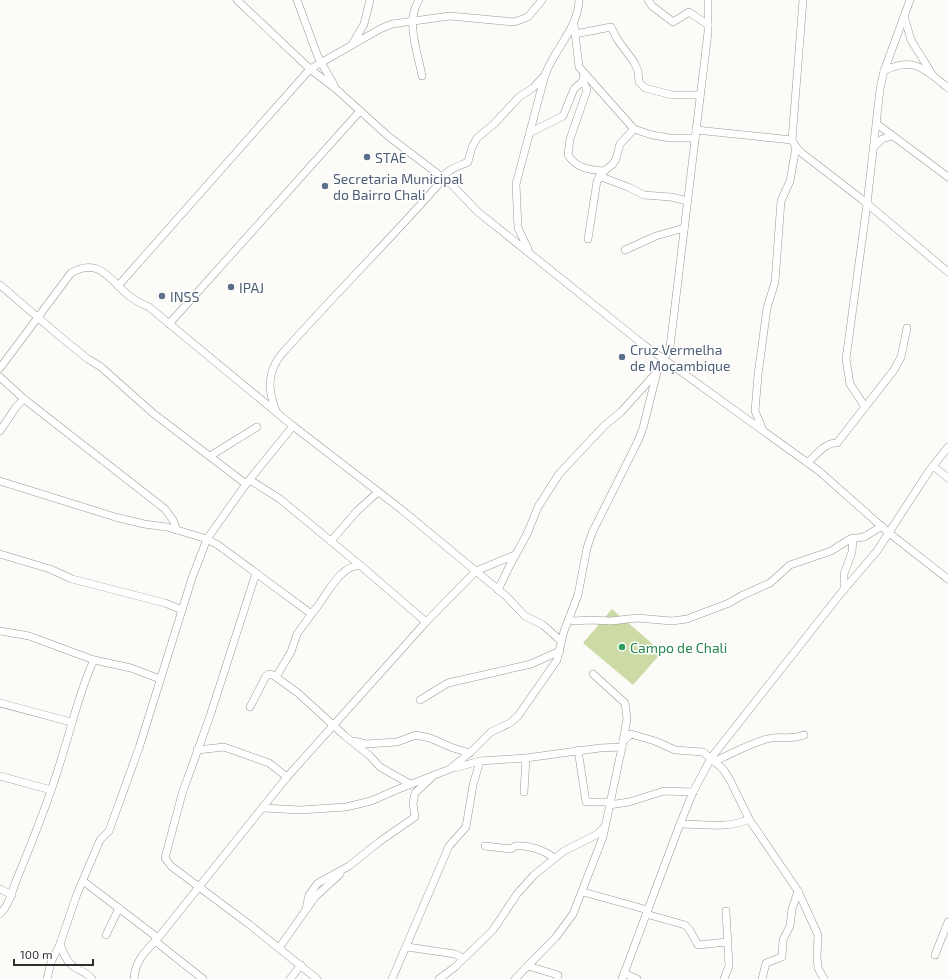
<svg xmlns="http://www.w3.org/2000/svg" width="948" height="979" font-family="'Exo 2',sans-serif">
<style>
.green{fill:#ccdaa5}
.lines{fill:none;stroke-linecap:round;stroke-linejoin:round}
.minor-casing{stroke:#9a9996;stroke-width:8}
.minor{stroke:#fff;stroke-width:7}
.service-dot{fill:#5c6f8a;stroke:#fff;stroke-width:1.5}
.leisure-dot{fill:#2e9e5b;stroke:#fff;stroke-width:1.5}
.labels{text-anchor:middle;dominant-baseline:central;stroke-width:3;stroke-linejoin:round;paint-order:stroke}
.service-label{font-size:14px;fill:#4e5e75;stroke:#fff;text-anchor:start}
.leisure-label{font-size:14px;fill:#27864d;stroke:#fff;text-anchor:start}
</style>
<rect width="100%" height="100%" fill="#fdfbf8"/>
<!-- green -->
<path class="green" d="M612,609l50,43 -29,33 -50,-42z"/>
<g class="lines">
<!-- minor casing -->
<g class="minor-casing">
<g id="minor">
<path d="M237,0l73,69 26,20 52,47 63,48 27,28 166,133 175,126 70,62 59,46"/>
<path d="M297,0l21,57 16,28"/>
<path d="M419,0c-14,21 -1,53 3,76"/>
<path d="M648,0l4,6 21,16 16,-10 19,13"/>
<path d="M803,0l-11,140 4,7 7,7 61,47 84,71"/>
<path d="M904,16l7,24 21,34"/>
<path d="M574,24l5,43 55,62 18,6 18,3h25"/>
<path d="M575,34l36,-7 6,12 17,23 4,9 1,11 6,6 27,7h28"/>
<path d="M353,43l11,-19 6,-24"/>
<path d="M884,71c29,-15 41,-2 64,17"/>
<path d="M583,81l4,9 -17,49 -2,16c8,13 21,15 36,16"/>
<path d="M877,124l71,53"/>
<path d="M696,130l96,10"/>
<path d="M531,132l32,-16 11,-27 9,-8v-4"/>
<path d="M874,147l8,-8 10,-3"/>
<path d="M599,176l29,11 16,8 27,2 16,4"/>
<path d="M588,239l9,-58 7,-10 9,-7 3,-5 4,-15 14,-15"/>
<path d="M528,249l-10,-21 -2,-44 29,-109c9,-26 33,-46 34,-75"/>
<path d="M625,250l31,-14 28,-8"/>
<path d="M0,285l63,54 25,20 13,8 53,47 92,70"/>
<path d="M118,286l192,-217 70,-40 12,-5 58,-8 64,6 14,-5 14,-17"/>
<path d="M169,324l191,-213"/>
<path d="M0,368l71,-95c28,-16 38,6 57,22 6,5 14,9 21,12l144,119 -47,58 -39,55 -15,39 -53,170 -30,83 -9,9 -23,54 -17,50 -9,18 -4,17"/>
<path d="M0,377l24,22 141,110 8,11 4,10"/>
<path d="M865,407l-15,-23 -4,-25 21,-155 13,-115 4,-18 26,-71"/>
<path d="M276,411c-8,-20 -9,-37 4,-55 51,-58 107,-113 158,-171 6,-15 17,-17 30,-23l4,-15 5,-9 17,-14 25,-27 14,-9 12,-13"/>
<path d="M293,426l109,84 104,86 19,20 18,9 18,16"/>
<path d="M762,428l-7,-17 3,-36 9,-67 8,-26 6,-81 9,-20 6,-34"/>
<path d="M0,431l16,-24 8,-8"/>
<path d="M210,456l47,-29"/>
<path d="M808,463c7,-8 18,-21 29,-20l57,-73 7,-13 6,-29"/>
<path d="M933,466l15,12"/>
<path d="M250,480l30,19 81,67"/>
<path d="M0,481l115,36 29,7 23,3 40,12 11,6 92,68 3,-1 4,-5c10,-13 25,-44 44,-41l65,56"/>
<path d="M331,541l26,-30 21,-19"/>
<path d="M0,554l50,15 22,10 93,24 17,7"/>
<path d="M256,573l-46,143 -28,78 -17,64 6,8 79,59 67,54"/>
<path d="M498,590l12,-25 17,-31 11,-27 21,-33 46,-49 16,-13 36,-40 13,-25 38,-315v-32"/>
<path d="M844,590v-16l8,-22 1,-14"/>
<path d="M569,619l5,2 16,-1 21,1 26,-3 35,3 15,-2 42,-16 12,-7 29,-13 20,-18 41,-14 19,-12 14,-2 18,-11"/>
<path d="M0,631l29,5 65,24 37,8 29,11"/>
<path d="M593,674l32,29 2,16 -4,22"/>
<path d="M276,677l15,-25 6,-18 16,-22"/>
<path d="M420,700l28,-17 83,-19 29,-13"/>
<path d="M0,703l71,19"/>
<path d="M250,707l16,-31 3,-2 4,1 25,18 47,43 25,20 10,11 30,17"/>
<path d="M354,741l12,3 31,-2 19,-7 14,3 23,10 17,5"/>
<path d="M197,750l27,-3 45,16 18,14"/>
<path d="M578,750l8,52h24"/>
<path d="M715,761c18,-8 34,-17 52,-22 14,-4 21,2 37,-4"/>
<path d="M454,768l26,-7 46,-3 74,-10 22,-1 1,-6 8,-7 24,7 20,9 28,2 20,17 7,11 19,39 49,72 20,44 -1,22 1,11 6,11"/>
<path d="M0,776l51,14"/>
<path d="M524,792l2,-34"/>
<path d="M609,805l20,-3 35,-11 29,1"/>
<path d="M263,808l37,2 46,-3 25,-6 25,-11 54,-21 24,-20 17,-17 19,-9 8,-7 39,-56 7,-29 14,-36 9,-47 5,-15 45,-90 6,-15 14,-56"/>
<path d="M680,824c22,0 49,5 69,-5"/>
<path d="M485,846l26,3 4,-3c14,-1 29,4 39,12"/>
<path d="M83,881l75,57"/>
<path d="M0,889l12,6"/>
<path d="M583,892l65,18"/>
<path d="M306,909l3,-14 9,-12 31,-17 30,-24 36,-25 -2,-14 2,-10 16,-15"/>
<path d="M0,914c11,-11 12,-25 18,-38 17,-41 33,-81 45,-123 10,-31 17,-64 31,-93"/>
<path d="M646,914l39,11 4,4 9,16 29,-3"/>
<path d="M106,935l13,-27"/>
<path d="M155,941l48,38"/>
<path d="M60,944c3,8 6,17 13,22 6,5 14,6 19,13"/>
<path d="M407,947l48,7 8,4"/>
<path d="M279,948l36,-51 25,-23"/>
<path d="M935,955l13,-33"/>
<path d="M528,966l30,9 -1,4"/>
<path d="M624,973l13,6"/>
<path d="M134,979c1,-19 12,-28 24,-41l129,-161 139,-155 50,-51 39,-16"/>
<path d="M290,979l11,-14"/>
<path d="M392,979l57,-133 17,-19 7,-42 7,-24"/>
<path d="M439,979l16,-12 38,-37 24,-36 17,-19 30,-24 32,-16 8,-7"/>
<path d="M515,979l41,-42 17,-23 30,-77 19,-90"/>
<path d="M622,979l58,-155 13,-32 18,-34 130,-165 36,-42 52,-80 19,-24"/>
<path d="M724,979l5,-13 -3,-55"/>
<path d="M762,979l4,-16 16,-6 1,-17 7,-14 2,-17 6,-18"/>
</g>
</g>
<!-- minor -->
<use href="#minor" class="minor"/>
</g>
<!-- markers -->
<g class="service-dot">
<circle cx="367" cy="157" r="4"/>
<circle cx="325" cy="186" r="4"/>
<circle cx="231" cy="287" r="4"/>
<circle cx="162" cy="296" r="4"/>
<circle cx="622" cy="357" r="4"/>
</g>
<circle class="leisure-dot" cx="622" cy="647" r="4"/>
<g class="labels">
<!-- service labels -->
<g class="service-label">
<text x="375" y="157">STAE</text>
<text x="333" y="178">Secretaria Municipal<tspan x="333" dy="16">do Bairro Chali</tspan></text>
<text x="239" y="287">IPAJ</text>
<text x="170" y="296">INSS</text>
<text x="630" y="349">Cruz Vermelha<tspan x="630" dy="16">de Moçambique</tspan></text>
</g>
<!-- leisure labels -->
<g class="leisure-label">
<text x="630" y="647">Campo de Chali</text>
</g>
</g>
<!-- scale -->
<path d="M14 959v6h79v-6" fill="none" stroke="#302f2e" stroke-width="2"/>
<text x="20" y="959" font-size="12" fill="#302f2e" stroke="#ffffff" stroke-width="3" paint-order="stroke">100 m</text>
</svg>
